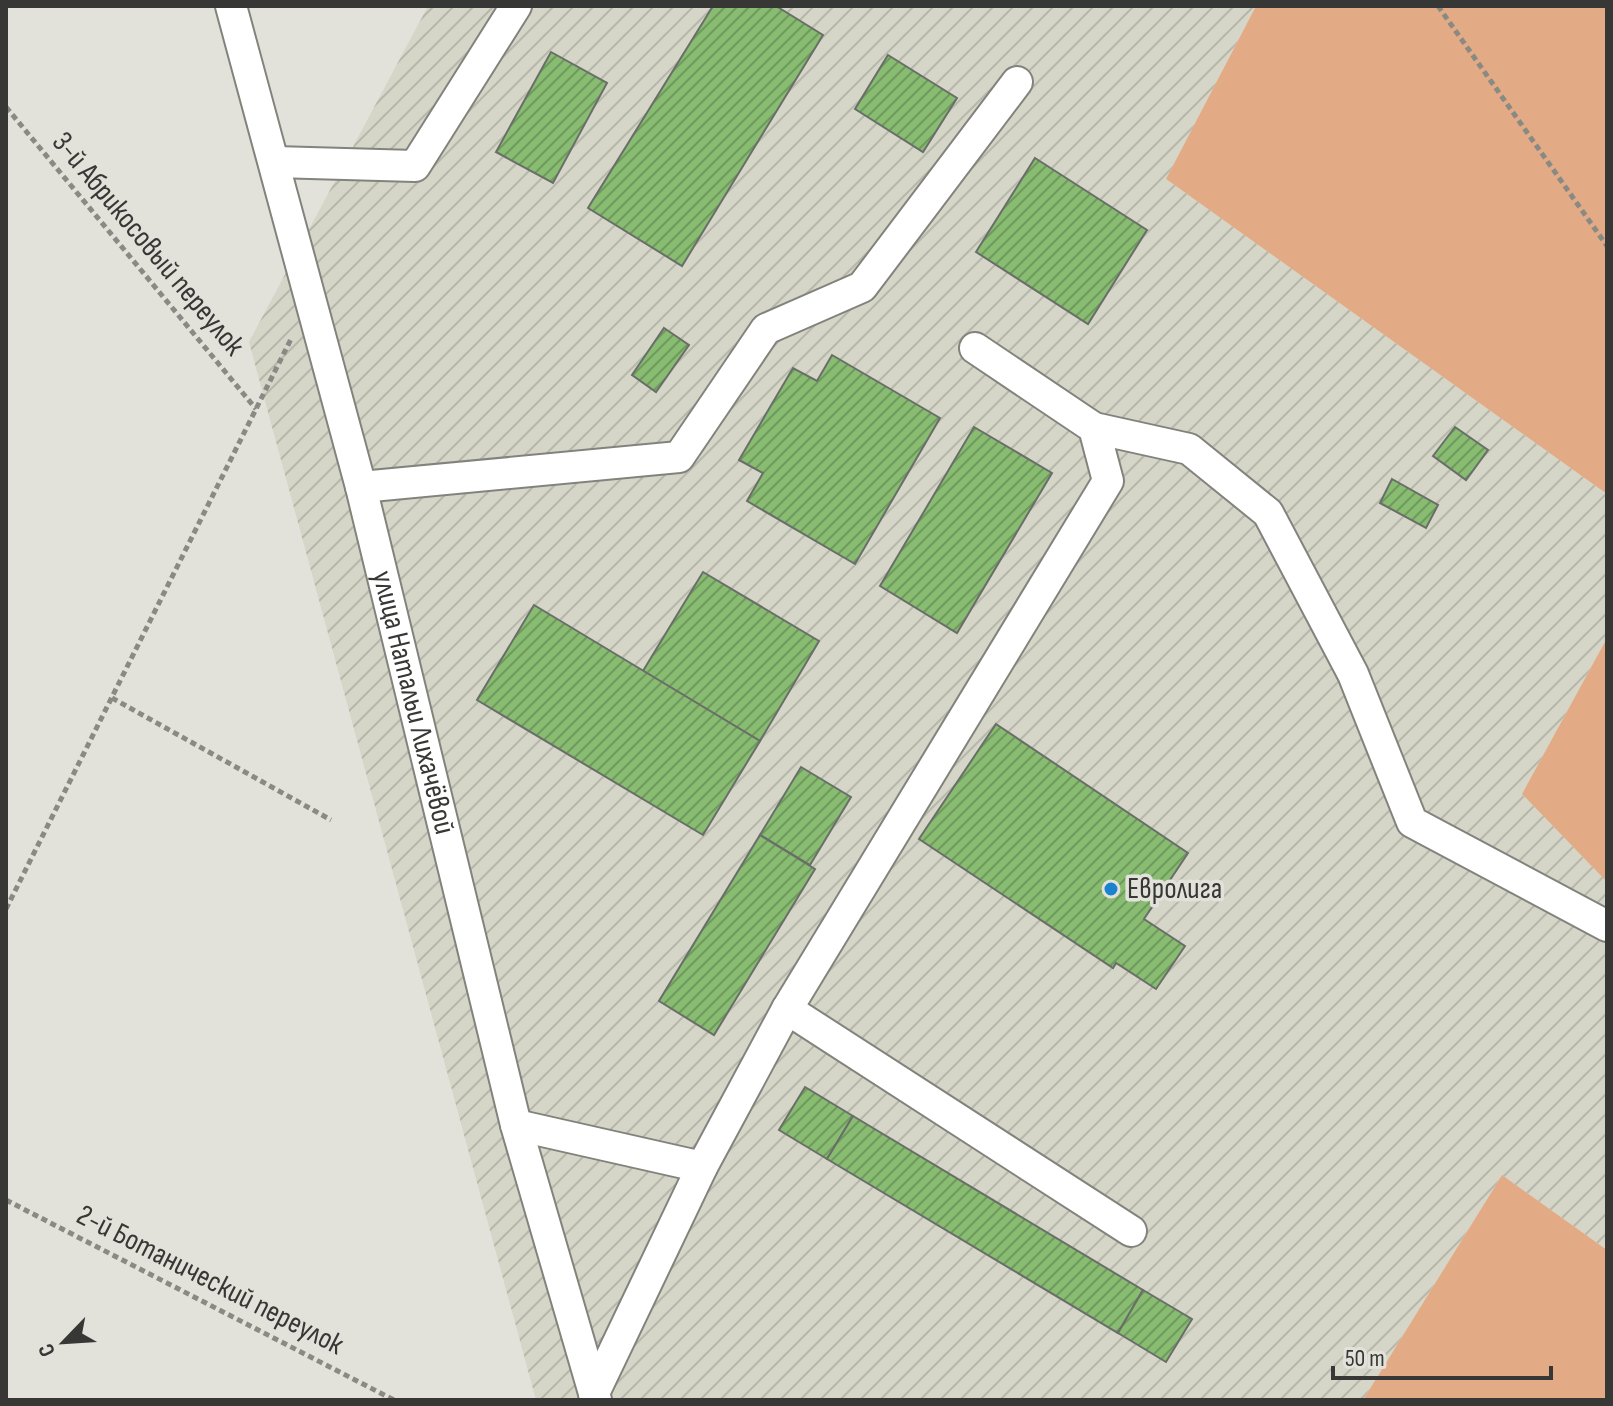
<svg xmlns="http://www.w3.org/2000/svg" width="1613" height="1406" font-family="'Sofia Sans Condensed',sans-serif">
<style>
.industrial{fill:url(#industrial-furrows)}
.grass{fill:#e2aa85}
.building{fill:url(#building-hatch);stroke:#6a6e69;stroke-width:2}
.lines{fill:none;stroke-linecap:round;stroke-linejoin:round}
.minor-casing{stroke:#83837d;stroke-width:34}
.path{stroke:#8a8a85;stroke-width:5;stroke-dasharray:6 4;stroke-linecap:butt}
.minor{stroke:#fff;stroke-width:30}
.poi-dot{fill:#1b83cd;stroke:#e2e2db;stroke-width:3}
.labels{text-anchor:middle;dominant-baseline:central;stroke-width:7;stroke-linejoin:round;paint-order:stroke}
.street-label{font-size:30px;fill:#373735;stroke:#e2e2db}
.poi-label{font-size:30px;fill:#373735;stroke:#e2e2db;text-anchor:start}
</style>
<defs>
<pattern id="industrial-furrows" width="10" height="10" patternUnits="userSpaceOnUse" patternTransform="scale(2)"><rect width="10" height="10" fill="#d5d6c7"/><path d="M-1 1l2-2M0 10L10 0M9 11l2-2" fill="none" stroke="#b7b8ac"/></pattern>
<pattern id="building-hatch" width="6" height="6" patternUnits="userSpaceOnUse" patternTransform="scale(2)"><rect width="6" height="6" fill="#87bc71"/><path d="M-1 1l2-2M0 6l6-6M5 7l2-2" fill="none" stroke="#6f9a5e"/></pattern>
</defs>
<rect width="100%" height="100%" fill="#e2e2db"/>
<!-- industrial -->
<path class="industrial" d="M428,6h828l-90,173 441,315v144l-85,156 85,88v368l-105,-75 -139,225h-827l-287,-1058z"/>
<!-- grass -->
<g class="grass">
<path d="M1256,6h351v488l-441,-315z"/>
<path d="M1607,638v244l-85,-88z"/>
<path d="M1502,1175l105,75v150h-244z"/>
</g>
<!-- building -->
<g class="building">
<path d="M713,6h63l47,29 -141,231 -94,-58z"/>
<path d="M551,52l56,31 -54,100 -57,-31z"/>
<path d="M888,55l69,43 -34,54 -68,-43z"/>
<path d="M1035,158l112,72 -59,94 -112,-72z"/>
<path d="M664,328l25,17 -33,47 -24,-17z"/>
<path d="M832,355l108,63 -85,146 -108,-63 16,-28 -24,-13 54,-92 24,13z"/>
<path d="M974,427l78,46 -95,160 -77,-47z"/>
<path d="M1455,427l33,23 -22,30 -33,-24z"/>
<path d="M1392,479l46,26 -12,23 -46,-25z"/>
<path d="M703,572l116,69 -59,100 -117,-70z"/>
<path d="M534,605l226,136 -57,94 -226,-135z"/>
<path d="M996,724l192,129 -44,66 41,27 -29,43 -40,-26 -3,5 -194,-129z"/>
<path d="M801,767l50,30 -41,68 -50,-30z"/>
<path d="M760,835l55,34 -101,166 -55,-34z"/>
<path d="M805,1087l48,29 -26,43 -48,-29z"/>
<path d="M853,1116l290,174 -25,43 -291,-174z"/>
<path d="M1143,1290l49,29 -26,43 -48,-29z"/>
</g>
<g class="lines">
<!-- minor casing -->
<g class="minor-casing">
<g id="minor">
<path id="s1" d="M231,6l130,481 155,638 80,275"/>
<path d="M275,162l140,4 101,-160"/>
<path d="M1094,428l95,21 79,64 85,161 59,148 195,104"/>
<path d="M361,487l318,-30 87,-128 96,-42 155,-205"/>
<path d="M787,1009l344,222"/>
<path d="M516,1125l186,42 85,-158 321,-528 -14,-53 -119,-80"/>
<path d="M594,1393l108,-226"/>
</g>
</g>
<!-- path -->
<g class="path">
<path d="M1438,6l169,240"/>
<path d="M6,107l250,302"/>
<path d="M112,698l219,122"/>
<path d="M6,909l285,-570"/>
<path d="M6,1200l388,200"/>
</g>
<!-- minor -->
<use href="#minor" class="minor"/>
</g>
<!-- markers -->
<circle class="poi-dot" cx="1111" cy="889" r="8"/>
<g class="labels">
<!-- street labels -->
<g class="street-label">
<text transform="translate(148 244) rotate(50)">3-й Абрикосовый переулок</text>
<text stroke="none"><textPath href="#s1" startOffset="720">улица Натальи Лихачёвой</textPath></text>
<text transform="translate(210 1280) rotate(27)">2-й Ботанический переулок</text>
</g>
<!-- poi labels -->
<g class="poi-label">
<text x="1127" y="889">Евролига</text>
</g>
</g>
<!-- border -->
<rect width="1613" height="1406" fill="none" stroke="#373735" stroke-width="16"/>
<!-- north arrow -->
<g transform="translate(64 1342) rotate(245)" stroke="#e2e2db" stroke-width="6" paint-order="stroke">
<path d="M0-6L14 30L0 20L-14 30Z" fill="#373735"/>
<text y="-12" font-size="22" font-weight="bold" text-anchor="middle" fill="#373735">С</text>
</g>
<!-- scale -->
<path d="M1333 1366v12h218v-12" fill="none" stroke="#373735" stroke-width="4"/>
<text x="1345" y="1366" font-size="24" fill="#373735" stroke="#e2e2db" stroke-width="6" paint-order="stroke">50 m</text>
</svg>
